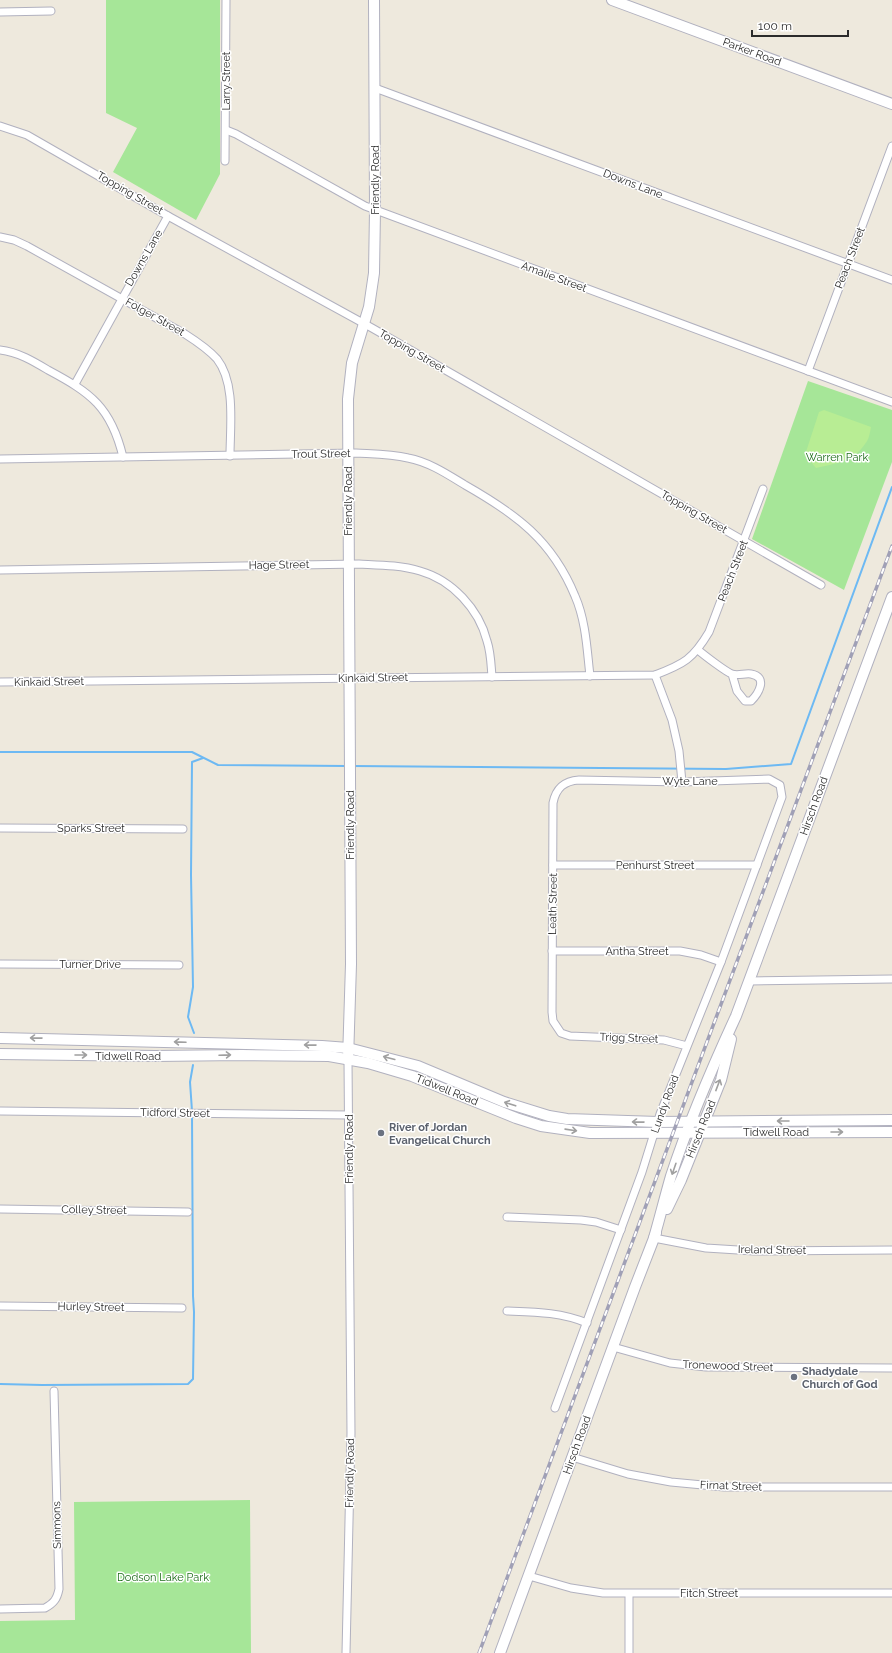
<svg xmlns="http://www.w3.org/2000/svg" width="892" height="1653" font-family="Raleway,sans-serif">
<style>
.green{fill:#a6e698}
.pitch{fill:#b8ed94}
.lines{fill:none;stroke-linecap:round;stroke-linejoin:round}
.stream{stroke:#6db9f3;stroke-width:2}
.street-casing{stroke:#b1b1bf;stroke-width:9}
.secondary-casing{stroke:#b1b1bf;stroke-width:12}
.street{stroke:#fff;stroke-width:7}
.secondary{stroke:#fff;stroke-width:10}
.rail-casing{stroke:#a0a0b6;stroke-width:3.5}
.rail{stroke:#fff;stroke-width:2;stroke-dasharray:6;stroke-linecap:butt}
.oneway{stroke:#a0a0a0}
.worship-dot{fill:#6b7280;stroke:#fff;stroke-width:1.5}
.labels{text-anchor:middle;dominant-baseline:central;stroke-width:3;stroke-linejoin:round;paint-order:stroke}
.street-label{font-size:11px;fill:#2b2b2b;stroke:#fff}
.park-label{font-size:11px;fill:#1c6c18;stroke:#fff}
.worship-label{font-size:11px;font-weight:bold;fill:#5b616d;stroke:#fff;text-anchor:start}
</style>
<rect width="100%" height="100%" fill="#eee9dd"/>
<!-- green -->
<g class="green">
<path d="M106,0h114v174l-24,46 -83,-48 24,-44 -31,-15z"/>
<path d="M808,381l84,29v52l-48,128 -92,-51z"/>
<path d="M250,1500l1,153h-251v-32l75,-1 -1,-118z"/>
</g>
<!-- pitch -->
<path class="pitch" d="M824,410l47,17c-1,5 -2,13 -6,17 -11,17 -31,20 -49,24l-11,-13 14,-43z"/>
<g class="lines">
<!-- stream -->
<g class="stream">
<path d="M0,752h192l26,13 128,1"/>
<path d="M352,766l374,3 65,-5 101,-277"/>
<path d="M194,1033l-6,-16 5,-30 -2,-112 1,-113 11,-4"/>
<path d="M192,1111l-2,-29 3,-17"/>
<path d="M0,1384l42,1 146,-1 5,-5 1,-67 -1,-16 -1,-181"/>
</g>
<!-- street casing -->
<g class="street-casing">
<g id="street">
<path d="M0,12l51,-1"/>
<path d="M375,88l517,192"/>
<path d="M0,126l27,9 141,81 204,112 449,257"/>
<path d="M226,130l10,4 129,72 527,196"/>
<path d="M225,161l1,-161"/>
<path d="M0,237l14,3 13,6 158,88c11,7 23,15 32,25 19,24 13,68 13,97"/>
<path d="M0,350c18,2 33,11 48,20 43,23 63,37 75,87"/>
<path d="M808,371l84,-225"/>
<path d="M75,384l93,-168"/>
<path d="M0,459l356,-6c17,1 35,1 52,5 21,4 39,16 57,27 51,29 87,55 110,111 11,25 12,54 15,80"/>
<path d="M0,570l359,-6c20,1 41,1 61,7 32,9 59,38 67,70 4,12 4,24 5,36"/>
<path d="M698,650c6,5 28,22 34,24 6,2 13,-1 19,0 17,3 8,19 0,27h-6l-8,-10 -5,-17"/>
<path d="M655,675l17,45 7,31 3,31"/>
<path d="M0,682l655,-7c29,-11 38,-16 54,-43l54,-143"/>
<path d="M0,828l183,1"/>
<path d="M553,865h204"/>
<path d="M552,951h128l21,4 20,7"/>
<path d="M0,964l179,1"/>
<path d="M749,981l143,-2"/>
<path d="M0,1111l349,4"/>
<path d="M0,1209l188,3"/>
<path d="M507,1217l74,3 15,2 25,8"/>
<path d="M654,1238l52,10 48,3 138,-1"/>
<path d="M0,1306l182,2"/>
<path d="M507,1311c28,1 53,1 80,12"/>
<path d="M613,1347l57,16 36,4 186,1"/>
<path d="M555,1408l87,-236 18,-58 61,-152 61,-165 -2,-12 -11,-6 -87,3 -103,-2c-15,1 -23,8 -26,23l-1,209 1,9 8,12 9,3 94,4 23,6"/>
<path d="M572,1457l56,17 43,8 53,5h168"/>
<path d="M529,1576l42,12 32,5h289"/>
<path d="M0,1609l45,-1c9,-5 12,-9 14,-19l-5,-198"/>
<path d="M346,1653l5,-220 -3,-373"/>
<path d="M629,1653v-59"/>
</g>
</g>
<!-- secondary casing -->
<g class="secondary-casing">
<g id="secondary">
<path d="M612,0l280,104"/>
<path d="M0,1038l322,8 26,2 70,18 86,36 45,14 18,3 91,3 234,-2"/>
<path d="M0,1054l155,2 87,-1 87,1 39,7 44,13 104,42 25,8 49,7 302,-1"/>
<path d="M348,1060l3,-96 -3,-565 4,-36 17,-56 5,-34 1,-63 -1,-210"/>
<path d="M667,1209l14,-29 40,-100 10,-41"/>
<path d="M654,1238c6,-21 11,-41 17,-62 18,-55 41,-108 65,-160l156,-419"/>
<path d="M500,1653l135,-366 21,-54"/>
</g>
</g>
<!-- street -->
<use href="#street" class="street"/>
<!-- secondary -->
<use href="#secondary" class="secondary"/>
<!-- rail casing -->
<g class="rail-casing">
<path id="rail" d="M479,1653l413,-1107"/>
</g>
<!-- rail -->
<use href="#rail" class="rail"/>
</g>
<!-- one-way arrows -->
<defs><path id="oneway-shaft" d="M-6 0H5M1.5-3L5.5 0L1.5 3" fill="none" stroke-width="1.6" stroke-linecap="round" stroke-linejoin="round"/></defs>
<g class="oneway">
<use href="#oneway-shaft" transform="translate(36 1038) rotate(-179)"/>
<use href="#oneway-shaft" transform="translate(180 1042) rotate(-178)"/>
<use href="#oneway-shaft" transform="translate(310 1045) rotate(-179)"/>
<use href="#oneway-shaft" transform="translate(81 1055)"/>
<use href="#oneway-shaft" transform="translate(225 1055) rotate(-2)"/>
<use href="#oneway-shaft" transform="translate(389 1058) rotate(-165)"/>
<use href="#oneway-shaft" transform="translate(718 1085) rotate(-69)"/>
<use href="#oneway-shaft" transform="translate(510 1104) rotate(-162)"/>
<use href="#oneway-shaft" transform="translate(783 1121) rotate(180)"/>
<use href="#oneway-shaft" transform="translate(638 1122) rotate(-179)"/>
<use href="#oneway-shaft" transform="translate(571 1130) rotate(8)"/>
<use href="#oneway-shaft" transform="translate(837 1132)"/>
<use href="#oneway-shaft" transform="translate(674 1169) rotate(109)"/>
</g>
<!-- markers -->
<g class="worship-dot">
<circle cx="381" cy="1133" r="4"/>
<circle cx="794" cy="1377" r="4"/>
</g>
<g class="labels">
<!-- street labels -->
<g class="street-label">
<text transform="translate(752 52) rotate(20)">Parker Road</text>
<text transform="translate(226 81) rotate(-90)">Larry Street</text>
<text transform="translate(375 180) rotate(-90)">Friendly Road</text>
<text transform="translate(633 184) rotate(21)">Downs Lane</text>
<text transform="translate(130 193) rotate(30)">Topping Street</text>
<text transform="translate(144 258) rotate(-60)">Downs Lane</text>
<text transform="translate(850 258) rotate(-69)">Peach Street</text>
<text transform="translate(554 277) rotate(20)">Amalie Street</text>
<text transform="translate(155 317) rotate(29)">Folger Street</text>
<text transform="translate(412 351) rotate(30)">Topping Street</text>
<text transform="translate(321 454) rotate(-1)">Trout Street</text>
<text transform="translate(348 501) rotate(-90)">Friendly Road</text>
<text transform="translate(694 512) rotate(30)">Topping Street</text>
<text transform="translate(279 565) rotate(-1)">Hage Street</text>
<text transform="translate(733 571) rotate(-69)">Peach Street</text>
<text transform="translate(373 678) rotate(-1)">Kinkaid Street</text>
<text transform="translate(49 682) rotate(-1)">Kinkaid Street</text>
<text x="690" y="781">Wyte Lane</text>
<text transform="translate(814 806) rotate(-70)">Hirsch Road</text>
<text transform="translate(350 825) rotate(-90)">Friendly Road</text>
<text x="91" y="828">Sparks Street</text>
<text x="655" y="865">Penhurst Street</text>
<text transform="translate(553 904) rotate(-89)">Leath Street</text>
<text x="637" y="951">Antha Street</text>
<text x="90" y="964">Turner Drive</text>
<text transform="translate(629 1038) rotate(2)">Trigg Street</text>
<text x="128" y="1056">Tidwell Road</text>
<text transform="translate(447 1090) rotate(22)">Tidwell Road</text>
<text transform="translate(665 1104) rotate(-70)">Lundy Road</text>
<text transform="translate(175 1113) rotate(1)">Tidford Street</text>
<text transform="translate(701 1129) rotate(-68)">Hirsch Road</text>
<text x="776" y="1132">Tidwell Road</text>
<text transform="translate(349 1149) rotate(-90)">Friendly Road</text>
<text transform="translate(94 1210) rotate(1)">Colley Street</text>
<text transform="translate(772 1250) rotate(1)">Ireland Street</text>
<text transform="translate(91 1307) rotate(1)">Hurley Street</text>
<text transform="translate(728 1366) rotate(2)">Tronewood Street</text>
<text transform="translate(577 1445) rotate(-70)">Hirsch Road</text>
<text transform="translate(350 1473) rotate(-89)">Friendly Road</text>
<text transform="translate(731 1486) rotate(2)">Firnat Street</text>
<text transform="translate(57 1525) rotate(-91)">Simmons</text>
<text x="709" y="1593">Fitch Street</text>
</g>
<!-- park labels -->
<g class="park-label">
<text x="837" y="457">Warren Park</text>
<text x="163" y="1577">Dodson Lake Park</text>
</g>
<!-- worship labels -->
<g class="worship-label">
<text x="389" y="1127">River of Jordan<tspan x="389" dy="13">Evangelical Church</tspan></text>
<text x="802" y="1371">Shadydale<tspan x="802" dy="13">Church of God</tspan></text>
</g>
</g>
<!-- scale -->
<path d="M752 30v6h96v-6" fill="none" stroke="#2b2b2b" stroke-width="2"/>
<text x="758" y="30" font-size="12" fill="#2b2b2b" stroke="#ffffff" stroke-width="3" paint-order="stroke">100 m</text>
</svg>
